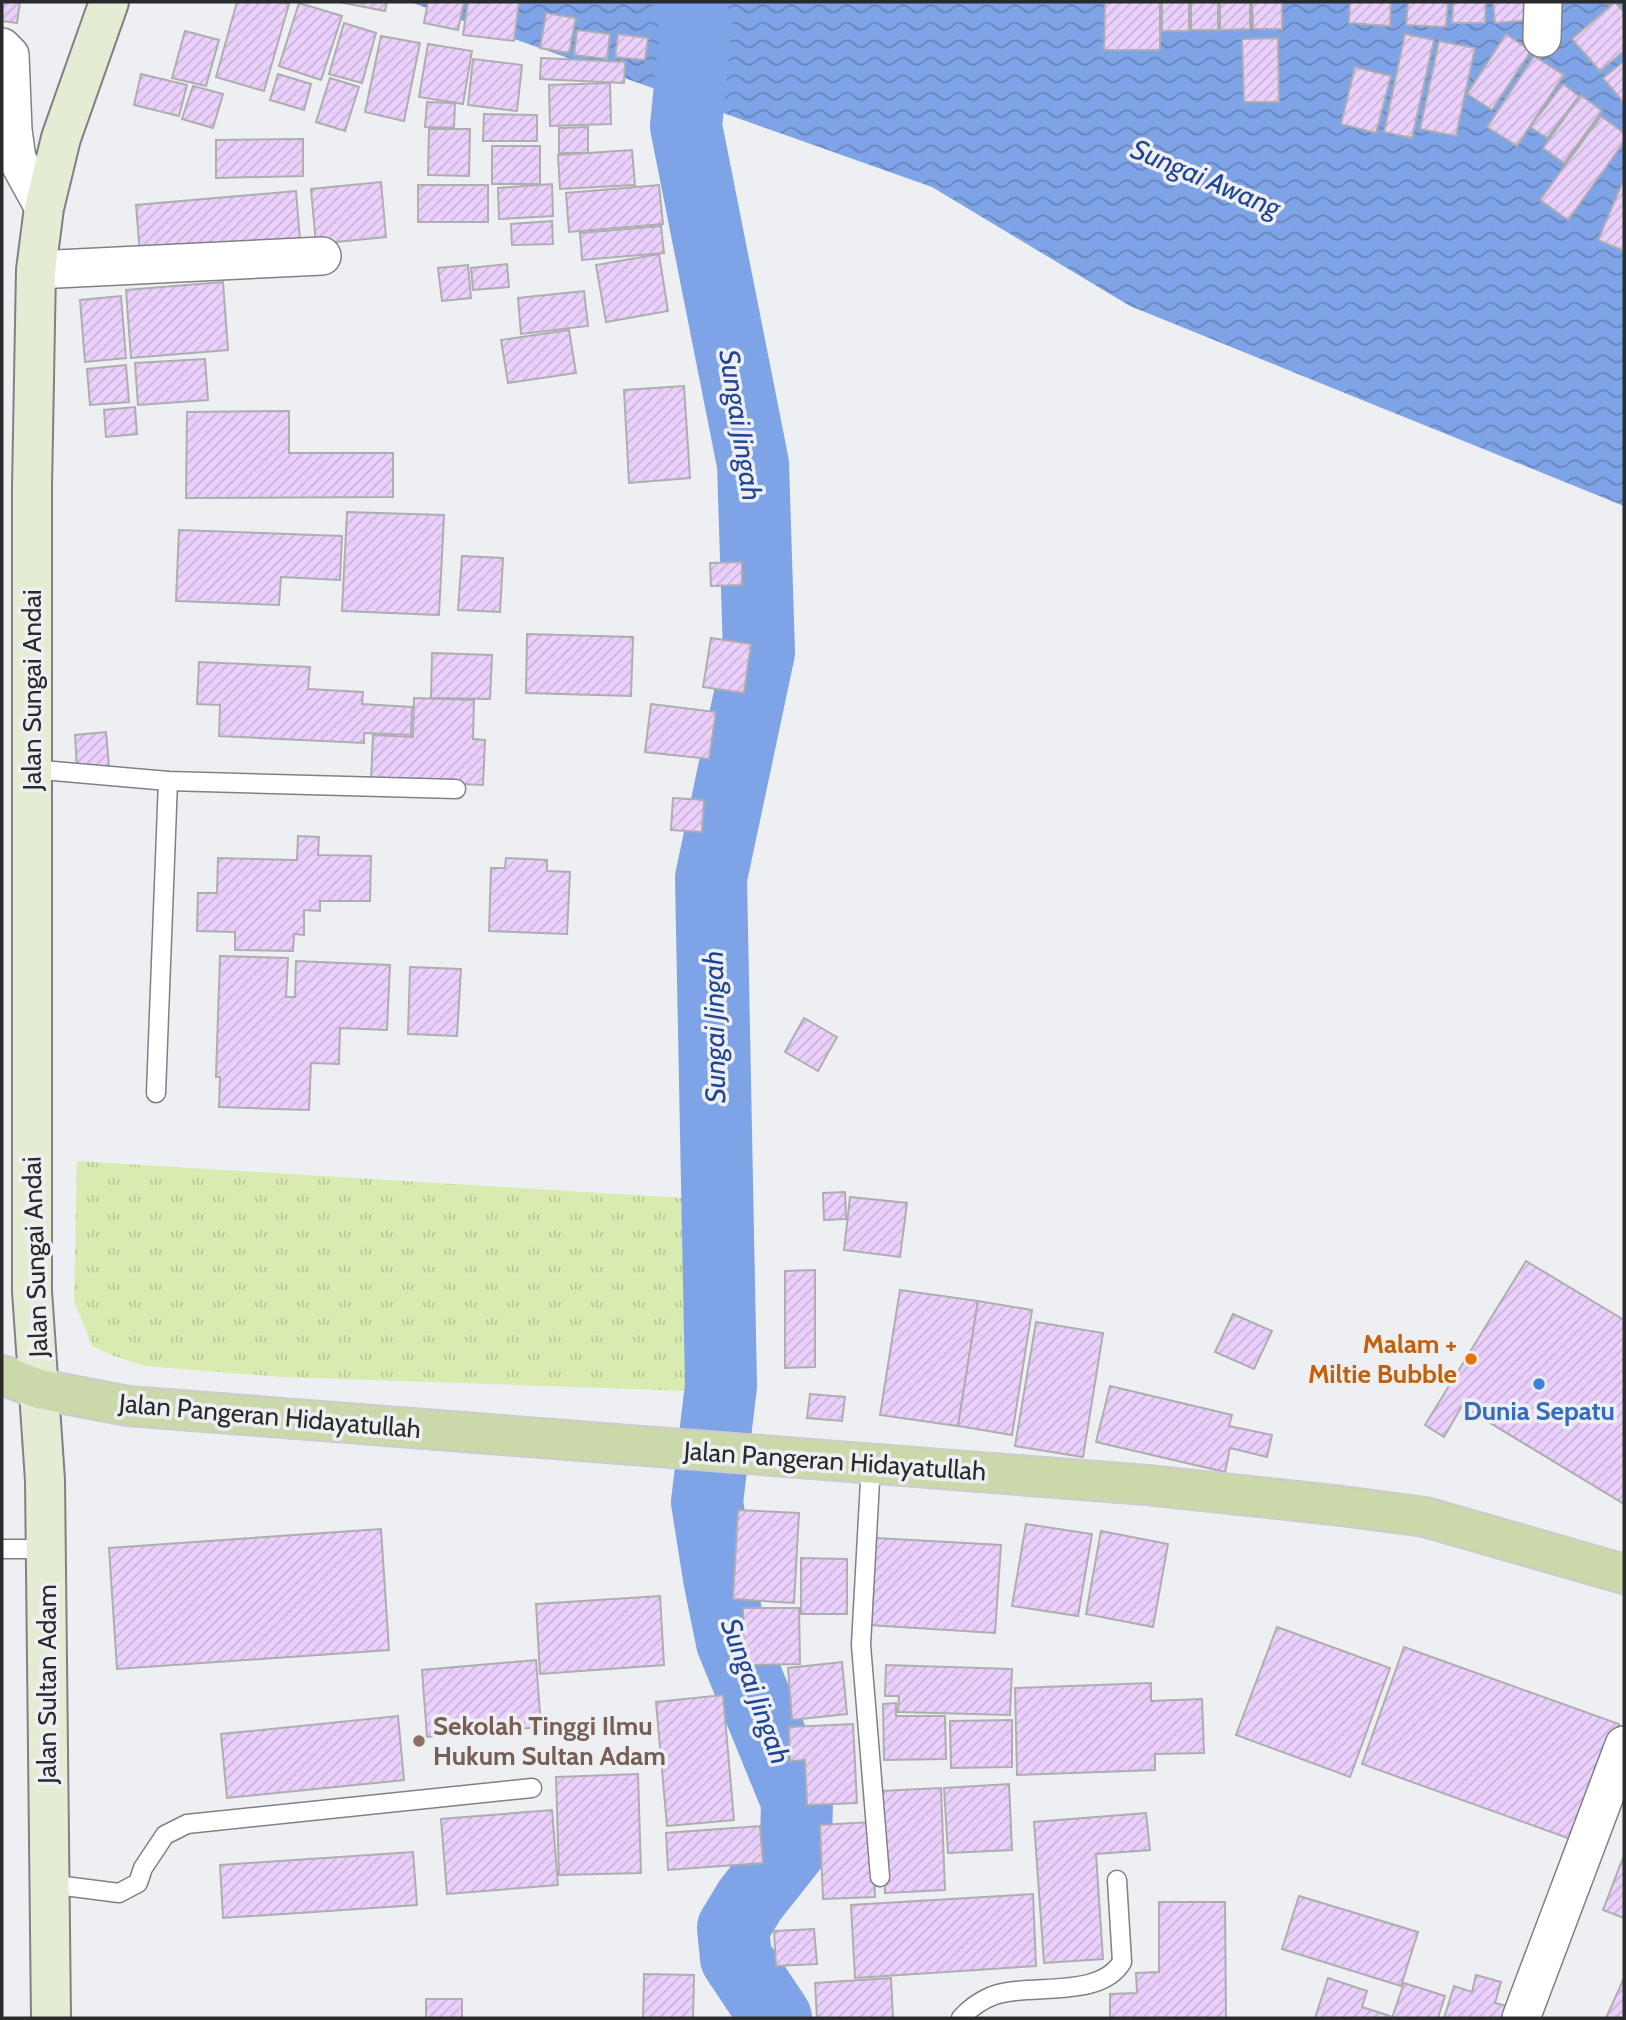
<svg xmlns="http://www.w3.org/2000/svg" width="1626" height="2020" font-family="Cabin,sans-serif">
<style>
.grass{fill:url(#grass-tufts)}
.water{fill:url(#water-waves)}
.lines{fill:none;stroke-linecap:round;stroke-linejoin:round}
.river{stroke:#7fa3e7;stroke-width:72}
.building{fill:url(#building-hatch);stroke:#aeadb0;stroke-width:2}
.lane-casing{stroke:#808184;stroke-width:21}
.street-casing{stroke:#808184;stroke-width:40}
.secondary-casing{stroke:#808184;stroke-width:42}
.primary-casing{stroke:#ccc;stroke-width:42}
.lane{stroke:#fff;stroke-width:18}
.street{stroke:#fff;stroke-width:37}
.secondary{stroke:#e4ecd4;stroke-width:38}
.primary{stroke:#cad8aa;stroke-width:38}
.food-dot{fill:#e8710a;stroke:#eeeff3;stroke-width:2.5}
.shop-dot{fill:#3f7fe0;stroke:#eeeff3;stroke-width:2.5}
.education-dot{fill:#8d6e63;stroke:#eeeff3;stroke-width:2.5}
.labels{text-anchor:middle;dominant-baseline:central;stroke-width:7;stroke-linejoin:round;paint-order:stroke}
.street-label{font-size:26px;fill:#292a2b;stroke:#eeeff3}
.food-label{font-size:26px;font-weight:bold;fill:#c56008;stroke:#eeeff3;text-anchor:end}
.shop-label{font-size:26px;font-weight:bold;fill:#366cbe;stroke:#eeeff3}
.education-label{font-size:26px;font-weight:bold;fill:#785e54;stroke:#eeeff3;text-anchor:start}
.water-label{font-size:28px;font-style:italic;fill:#1f4594;stroke:#eeeff3}
</style>
<defs>
<pattern id="grass-tufts" width="24" height="20" patternUnits="userSpaceOnUse" patternTransform="scale(1.75)"><rect width="24" height="20" fill="#d8ebb1"/><path d="M3 7l-1-3M5 7V3M7 7l1-3M15 17l-1-3M17 17v-4M19 17l1-3" fill="none" stroke="#b9ca98"/></pattern>
<pattern id="water-waves" width="16" height="10" patternUnits="userSpaceOnUse" patternTransform="scale(1.75)"><rect width="16" height="10" fill="#7fa3e7"/><path d="M0 5q4-4 8 0t8 0" fill="none" stroke="#6885bb"/></pattern>
<pattern id="building-hatch" width="6" height="6" patternUnits="userSpaceOnUse" patternTransform="scale(1.75)"><rect width="6" height="6" fill="#ead0fb"/><path d="M-1 1l2-2M0 6l6-6M5 7l2-2" fill="none" stroke="#c9b3d7"/></pattern>
</defs>
<rect width="100%" height="100%" fill="#eeeff3"/>
<!-- grass -->
<path class="grass" d="M77,1161l606,37 5,193 -406,-14 -137,-11 -34,-11 -19,-9 -18,-45z"/>
<!-- water -->
<path class="water" d="M410,2h1214v504l-494,-200 -198,-119z"/>
<g class="lines">
<!-- river -->
<path class="river" d="M688,2l8,23 -10,101 67,338 6,188 -48,226 10,508 -14,116 12,76 13,64 65,159 -1,41 -46,58 -17,28 3,30 40,60"/>
</g>
<!-- building -->
<g class="building">
<path d="M2,2h18l-3,21 -15,-2z"/>
<path d="M237,2h42l10,2 -25,87 -48,-14z"/>
<path d="M339,2h48l-2,9z"/>
<path d="M428,2h36l-6,28 -34,-7z"/>
<path d="M468,2h51l-5,39 -51,-6z"/>
<path d="M1105,2h55v48h-56z"/>
<rect x="1162" y="2" width="27" height="29"/>
<rect x="1191" y="2" width="27" height="28"/>
<path d="M1220,2h30v27l-30,1z"/>
<path d="M1252,2h30v27h-29z"/>
<path d="M1350,2h41l-1,24 -41,-3z"/>
<path d="M1408,2h40l-2,25 -40,-2z"/>
<path d="M1453,2h33l-1,21h-33z"/>
<path d="M1493,2h38l1,18 -37,3z"/>
<path d="M1615,2l9,10v39l-24,20 -28,-32z"/>
<path d="M299,3l43,13 -21,64 -42,-14z"/>
<path d="M546,13l30,5 -7,35 -29,-5z"/>
<path d="M344,23l32,10 -14,50 -33,-9z"/>
<path d="M577,30l33,4 -3,25 -33,-4z"/>
<path d="M185,31l34,9 -13,46 -34,-8z"/>
<path d="M618,34l30,4 -3,22 -30,-3z"/>
<path d="M1405,34l29,6 -22,98 -28,-6z"/>
<path d="M1506,34l25,17 -39,59 -25,-16z"/>
<path d="M381,36l39,7 -16,78 -39,-9z"/>
<path d="M1278,38l1,64h-35l-2,-63z"/>
<path d="M1439,41l36,7 -19,88 -36,-7z"/>
<path d="M428,44l44,7 -9,53 -44,-7z"/>
<path d="M1534,56l30,19 -47,71 -30,-19z"/>
<path d="M541,58l84,4 -1,21 -84,-4z"/>
<path d="M473,59l49,6 -5,46 -49,-6z"/>
<path d="M1624,61v42l-21,-25z"/>
<path d="M1355,67l36,9 -15,57 -35,-9z"/>
<path d="M141,74l46,11 -8,31 -45,-11z"/>
<path d="M278,74l33,10 -7,26 -34,-10z"/>
<path d="M330,78l29,9 -14,44 -29,-9z"/>
<path d="M610,83l1,41 -61,2 -1,-41z"/>
<path d="M1563,84l16,12 -32,42 -17,-11z"/>
<path d="M193,86l30,8 -10,34 -31,-9z"/>
<path d="M1581,95l21,16 -38,52 -21,-15z"/>
<path d="M427,102l28,1 -1,25 -29,-1z"/>
<path d="M484,114l53,1v26h-54z"/>
<path d="M1601,116l23,17v9l-56,78 -28,-20z"/>
<path d="M588,127v26h-29v-25z"/>
<path d="M429,129h41l-1,47 -41,-1z"/>
<path d="M303,139v37l-87,2v-38z"/>
<rect x="492" y="146" width="48" height="38"/>
<path d="M632,150l3,35 -75,4 -2,-34z"/>
<path d="M1624,179v72l-26,-11z"/>
<path d="M381,182l5,55 -70,7 -5,-55z"/>
<path d="M552,184l1,32 -54,3 -1,-31z"/>
<rect x="418" y="185" width="70" height="37"/>
<path d="M659,185l4,39 -94,8 -3,-39z"/>
<path d="M296,191l4,49 -160,14 -4,-49z"/>
<path d="M552,221l1,23 -41,1 -1,-21z"/>
<path d="M661,226l3,27 -82,7 -2,-27z"/>
<path d="M659,254l9,57 -62,11 -10,-57z"/>
<path d="M507,264l2,23 -36,3 -2,-22z"/>
<path d="M468,265l3,33 -29,3 -4,-33z"/>
<path d="M223,282l5,68 -97,8 -5,-68z"/>
<path d="M584,291l4,35 -67,8 -3,-36z"/>
<path d="M121,296l5,62 -41,4 -5,-62z"/>
<path d="M569,330l7,43 -68,10 -7,-43z"/>
<path d="M205,359l3,41 -70,5 -3,-42z"/>
<path d="M126,365l3,37 -39,3 -3,-36z"/>
<path d="M684,386l6,92 -61,5 -5,-93z"/>
<path d="M135,407l2,27 -31,3 -2,-27z"/>
<path d="M289,411v42h104v44l-207,1 1,-86z"/>
<path d="M347,512l97,3 -5,100 -97,-4z"/>
<path d="M179,530l163,6 -2,44 -59,-3 -2,28 -103,-4z"/>
<path d="M462,556l41,2 -3,54 -42,-2z"/>
<path d="M742,562v23l-31,1 -1,-23z"/>
<path d="M527,634l106,3 -2,59 -105,-3z"/>
<path d="M711,638l40,6 -7,49 -41,-6z"/>
<path d="M432,653l60,2 -2,44 -59,-1z"/>
<path d="M199,662l111,5 -2,22 55,3 -1,12 50,3 -1,28 -47,-2v10l-145,-7 1,-31 -23,-1z"/>
<path d="M414,698l60,2 -1,39 12,1 -2,45 -112,-5 2,-45 40,2z"/>
<path d="M651,704l65,8 -7,47 -64,-7z"/>
<path d="M106,732l3,34 -32,4 -2,-35z"/>
<path d="M673,798l31,2 -2,32 -31,-2z"/>
<path d="M298,836l21,1 -1,18 53,1 -1,45h-50v10l-16,-1v25l-10,-1 -1,17 -58,-1v-18l-38,-1 1,-38h19l1,-35 79,2z"/>
<path d="M506,858l41,2v11l23,1 -3,62 -78,-3 2,-63h14z"/>
<path d="M220,956l68,2 -2,39h9l1,-36 94,4 -3,65 -47,-2 -1,36 -28,-1 -2,47 -90,-3 1,-30h-4z"/>
<path d="M410,967l51,2 -4,67 -49,-2z"/>
<path d="M804,1018l33,19 -19,34 -33,-19z"/>
<path d="M845,1192l1,27 -22,1 -1,-27z"/>
<path d="M850,1197l57,6 -7,54 -56,-7z"/>
<path d="M1526,1261l98,59v184l-162,-98 -18,31 -19,-12z"/>
<path d="M815,1270v97l-30,1v-97z"/>
<path d="M900,1290l78,11 -20,125 -78,-11z"/>
<path d="M978,1301l54,9 -20,125 -54,-9z"/>
<path d="M1233,1314l39,17 -18,38 -39,-17z"/>
<path d="M1036,1322l67,11 -20,124 -68,-11z"/>
<path d="M1110,1386l122,29 -3,11 43,9 -5,22 -37,-9 -5,24 -129,-30z"/>
<path d="M810,1394l35,3 -3,24 -35,-3z"/>
<path d="M738,1510l61,3 -5,90 -61,-4z"/>
<path d="M1026,1524l66,10 -14,82 -66,-10z"/>
<path d="M381,1529l8,121 -272,19 -8,-121z"/>
<path d="M1101,1531l67,13 -15,83 -67,-13z"/>
<path d="M876,1538l125,7 -6,88 -126,-8z"/>
<path d="M801,1558l46,1v55h-46z"/>
<path d="M660,1596l4,69 -124,9 -4,-70z"/>
<path d="M743,1608h56l1,56 -56,1z"/>
<path d="M1277,1627l113,41 -40,109 -114,-42z"/>
<path d="M1404,1647l215,77 -43,117 -214,-77z"/>
<path d="M536,1660l5,67 -114,10 -5,-67z"/>
<path d="M842,1662l5,52 -55,6 -4,-52z"/>
<path d="M886,1665l126,4 -2,46 -112,-3 1,-16h-14z"/>
<path d="M1151,1683v18l51,-2 2,54 -49,1v16l-138,5 -2,-87z"/>
<path d="M723,1695l11,125 -67,6 -11,-124z"/>
<path d="M896,1703v13h49l1,43 -62,1 -1,-56z"/>
<path d="M398,1716l6,64 -177,18 -6,-64z"/>
<path d="M1012,1720v47l-61,1 -1,-47z"/>
<path d="M853,1724l4,79 -50,2 -2,-45 -15,1 -1,-34z"/>
<path d="M638,1774l3,99 -82,2 -3,-98z"/>
<path d="M1009,1784l3,66 -64,3 -4,-65z"/>
<path d="M941,1788l4,102 -60,3 -4,-102z"/>
<path d="M552,1810l6,75 -111,9 -6,-75z"/>
<path d="M1146,1813l4,37 -54,4 7,105 -59,4 -10,-141z"/>
<path d="M872,1822l3,75 -52,2 -3,-74z"/>
<path d="M760,1826l3,37 -95,7 -2,-37z"/>
<path d="M413,1852l4,53 -194,13 -3,-53z"/>
<path d="M1624,1855v63l-21,-8z"/>
<path d="M1033,1894l3,72 -181,12 -4,-73z"/>
<path d="M1299,1896l119,36 -17,54 -119,-37z"/>
<path d="M1159,1902h66l1,116h-116v-24l27,-1 -1,-20 23,-1z"/>
<path d="M814,1929l3,35 -41,2 -2,-35z"/>
<path d="M644,1974l50,1 -1,43h-50z"/>
<path d="M1476,1975l25,7 -6,21 15,4 -3,11h-63l10,-32 18,6z"/>
<path d="M891,1978l2,40h-76l-2,-35z"/>
<path d="M1328,1978l39,13 -5,16 28,9v2h-75z"/>
<path d="M1624,1978v40h-18z"/>
<path d="M1404,1983l41,13 -7,22h-46z"/>
<rect x="426" y="1999" width="36" height="19"/>
</g>
<g class="lines">
<!-- lane casing -->
<g class="lane-casing">
<g id="lane">
<path d="M31,769l137,12 288,8"/>
<path d="M156,1093l12,-312"/>
<path d="M871,1463l-10,182 19,232"/>
<path d="M2,1549h44"/>
<path d="M49,1884l70,9 19,-10 5,-15 22,-33 22,-11 345,-36"/>
<path d="M961,2018c9,-10 19,-17 31,-22 38,-14 107,4 130,-34l-5,-82"/>
</g>
</g>
<!-- street casing -->
<g class="street-casing">
<g id="street">
<path d="M1542,38l1,-36"/>
<path d="M2,47l8,8 3,75 4,29 27,49"/>
<path d="M36,270l286,-14"/>
<path d="M1521,2018l103,-273"/>
</g>
</g>
<!-- secondary casing -->
<g class="secondary-casing">
<path id="secondary" d="M51,2018l-6,-538 -13,-189v-804l4,-217 8,-62 17,-70 48,-136"/>
</g>
<!-- primary casing -->
<g class="primary-casing">
<path id="primary" d="M2,1375l37,14 89,17 1019,79 195,21 83,11 199,57"/>
</g>
<!-- lane -->
<use href="#lane" class="lane"/>
<!-- street -->
<use href="#street" class="street"/>
<!-- secondary -->
<use href="#secondary" class="secondary"/>
<!-- primary -->
<use href="#primary" class="primary"/>
</g>
<!-- markers -->
<circle class="food-dot" cx="1471" cy="1359" r="7"/>
<circle class="shop-dot" cx="1539" cy="1384" r="7"/>
<circle class="education-dot" cx="419" cy="1741" r="7"/>
<g class="labels">
<!-- street labels -->
<g class="street-label">
<text transform="translate(32 690) rotate(-90)">Jalan Sungai Andai</text>
<text transform="translate(35 1257) rotate(-92)">Jalan Sungai Andai</text>
<text transform="translate(270 1416) rotate(5)">Jalan Pangeran Hidayatullah</text>
<text transform="translate(835 1461) rotate(4)">Jalan Pangeran Hidayatullah</text>
<text transform="translate(47 1684) rotate(-90)">Jalan Sultan Adam</text>
</g>
<!-- food labels -->
<g class="food-label">
<text x="1457" y="1344">Malam +<tspan x="1457" dy="30">Miltie Bubble</tspan></text>
</g>
<!-- shop labels -->
<g class="shop-label">
<text x="1539" y="1411">Dunia Sepatu</text>
</g>
<!-- education labels -->
<g class="education-label">
<text x="433" y="1726">Sekolah Tinggi Ilmu<tspan x="433" dy="30">Hukum Sultan Adam</tspan></text>
</g>
<!-- water labels -->
<g class="water-label">
<text transform="translate(1206 178) rotate(23)">Sungai Awang</text>
<text transform="translate(741 425) rotate(81)">Sungai Jingah</text>
<text transform="translate(714 1027) rotate(-91)">Sungai Jingah</text>
<text transform="translate(756 1691) rotate(70)">Sungai Jingah</text>
</g>
</g>
<!-- border -->
<rect width="1626" height="2020" fill="none" stroke="#292a2b" stroke-width="7"/>
</svg>
